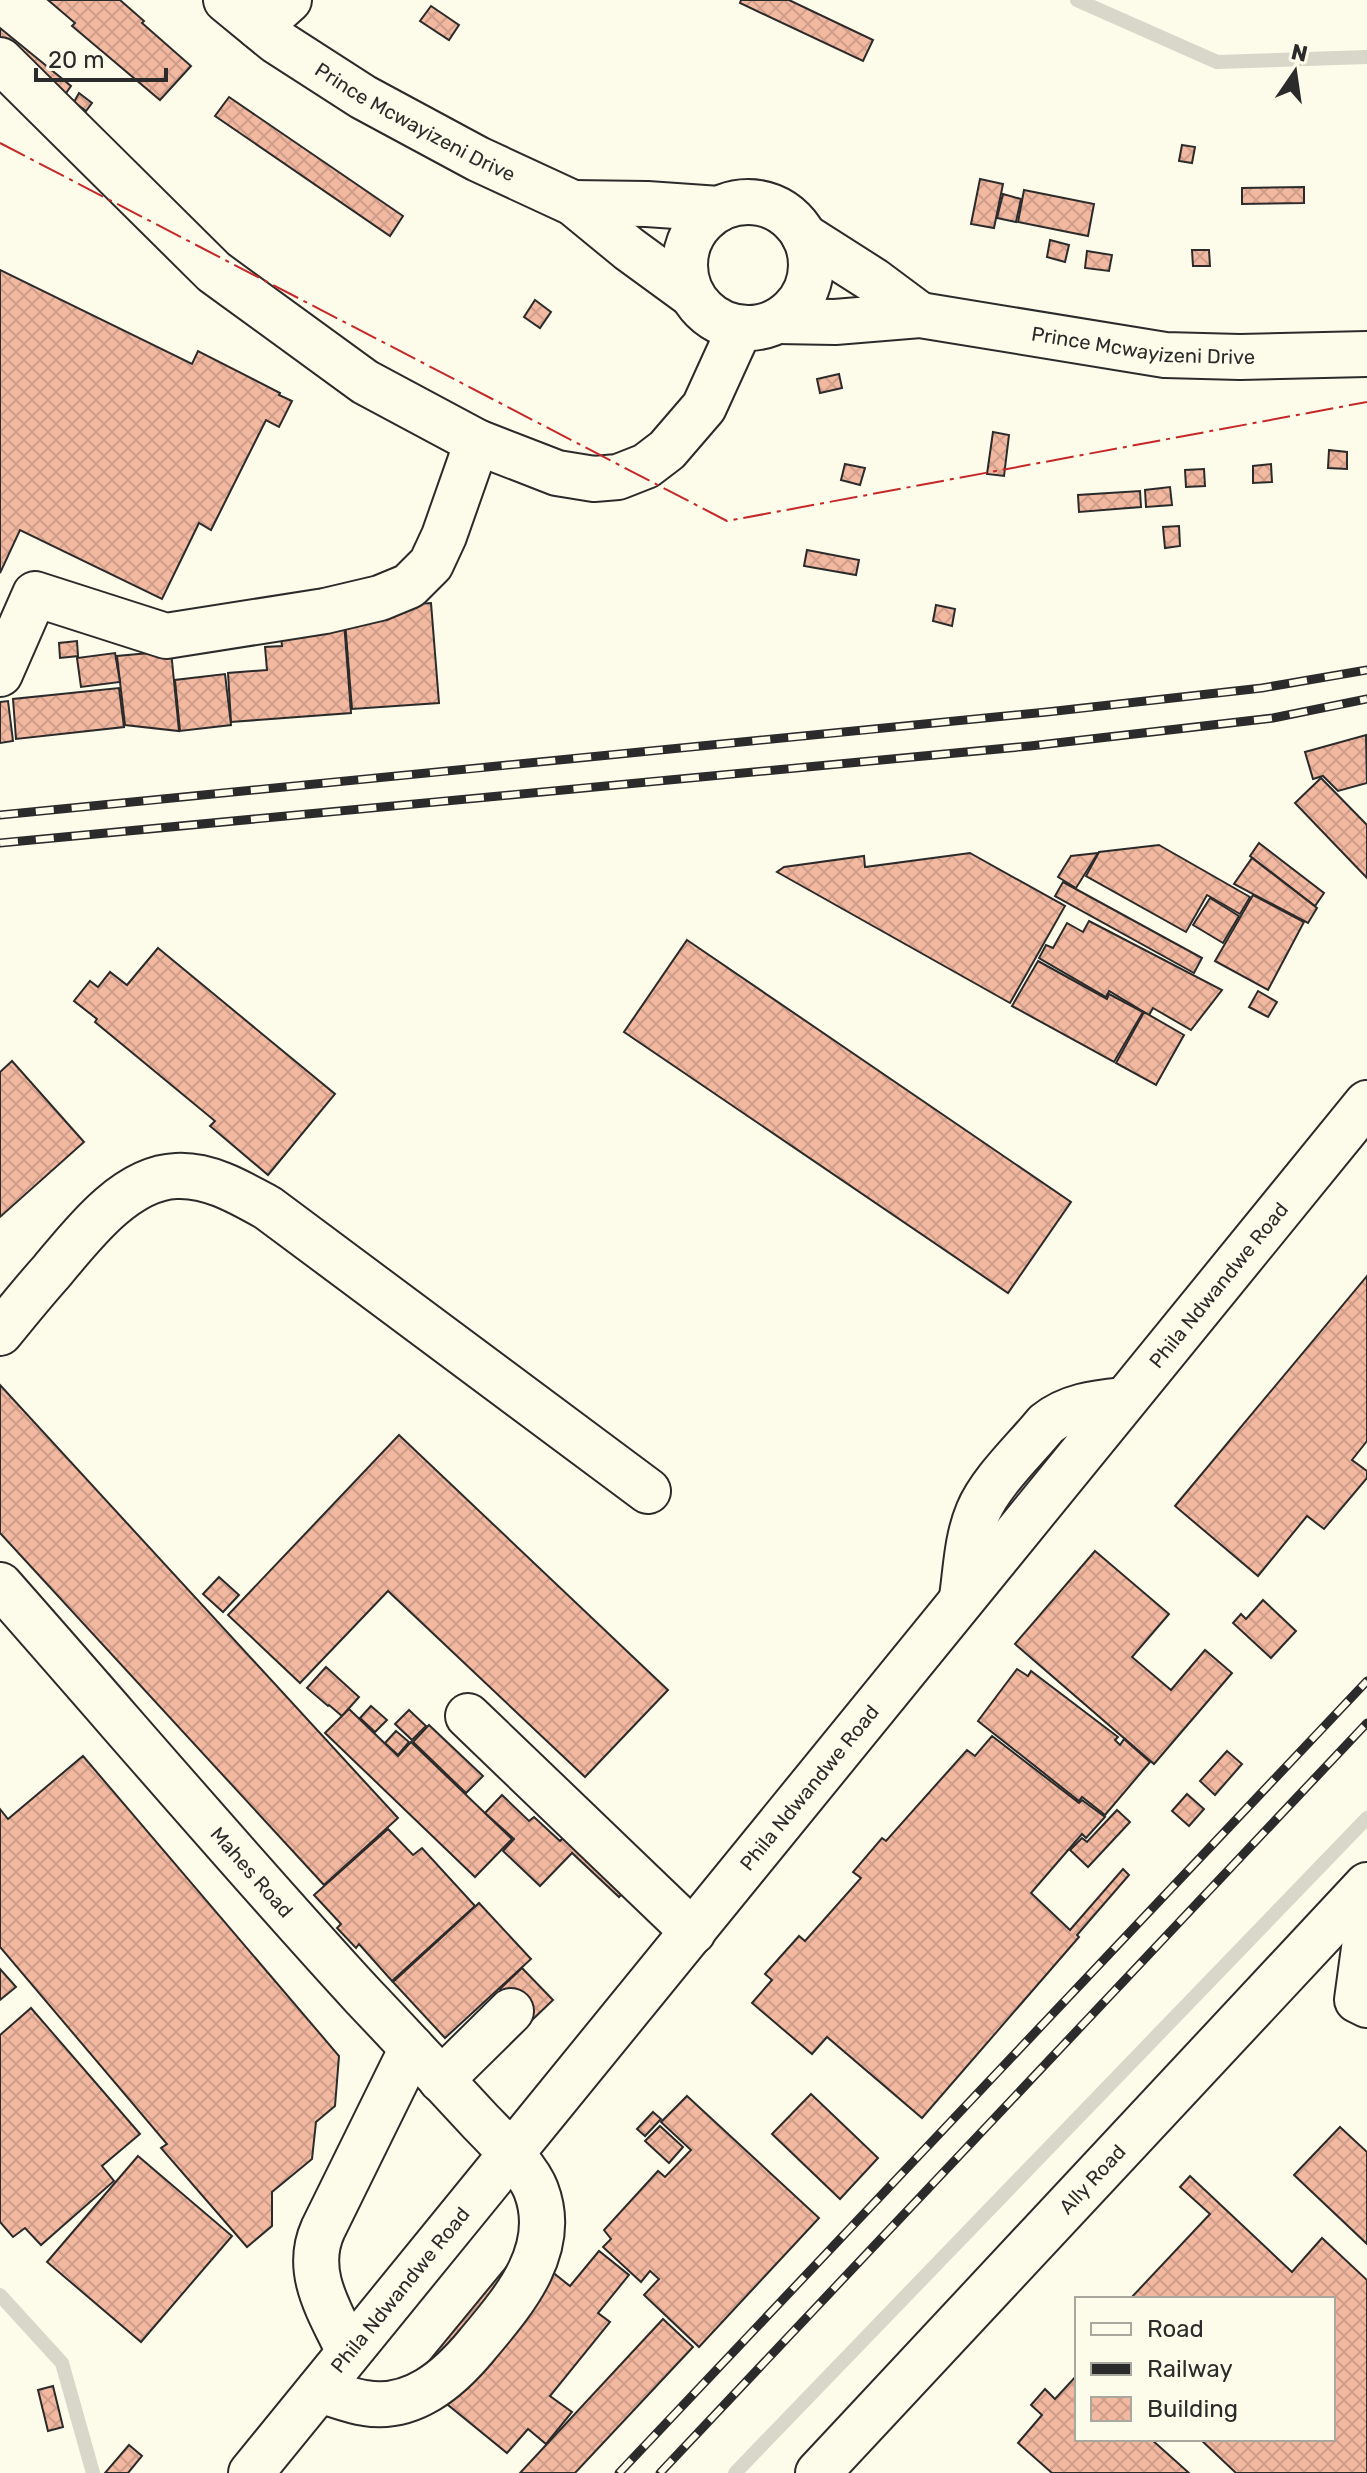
<svg xmlns="http://www.w3.org/2000/svg" width="1367" height="2473" font-family="Rubik,sans-serif">
<style>
.lines{fill:none;stroke-linecap:round;stroke-linejoin:round}
.stream{stroke:#d8d7c9;stroke-width:14}
.building{fill:url(#building-cross-hatch);stroke:#2b2b2b;stroke-width:2}
.minor-casing{stroke:#2b2b2b;stroke-width:48}
.minor{stroke:#fdfbea;stroke-width:44}
.rail-casing{stroke:#2b2b2b;stroke-width:9}
.rail{stroke:#fdfbea;stroke-width:6;stroke-dasharray:18;stroke-linecap:butt}
.power{stroke:#c62828;stroke-width:2;stroke-dasharray:28 6 4 6;stroke-linecap:butt}
.labels{text-anchor:middle;dominant-baseline:central;stroke-width:6;stroke-linejoin:round;paint-order:stroke}
.street-label{font-size:20px;fill:#2b2b2b;stroke:#fdfbea}
</style>
<defs>
<pattern id="building-cross-hatch" width="8" height="8" patternUnits="userSpaceOnUse" patternTransform="scale(2)"><rect width="8" height="8" fill="#f2b8a0"/><path d="M0 0l8 8M0 8l8-8" fill="none" stroke="#d09e8a"/></pattern>
</defs>
<rect width="100%" height="100%" fill="#fdfbea"/>
<g class="lines">
<!-- stream -->
<g class="stream">
<path d="M1077,0l140,62 150,-5"/>
<path d="M0,2295l62,68 31,110"/>
<path d="M735,2473l632,-655"/>
</g>
</g>
<!-- building -->
<g class="building">
<path d="M48,0h72l24,21 -2,2 49,43 -31,34 -88,-74 3,-3z"/>
<path d="M741,0h48l84,40 -10,21 -123,-58z"/>
<path d="M431,6l28,19 -10,15 -29,-19z"/>
<path d="M0,28l71,58 -7,10 -64,-53z"/>
<path d="M79,93l13,10 -6,8 -12,-9z"/>
<path d="M229,97l174,119 -13,20 -175,-120z"/>
<path d="M1182,145l13,2 -3,16 -13,-2z"/>
<path d="M980,179l23,5 -9,44 -23,-4z"/>
<path d="M1304,187v16l-62,1v-16z"/>
<path d="M1024,190l70,14 -6,32 -70,-14z"/>
<path d="M1003,194l18,5 -5,23 -19,-4z"/>
<path d="M1050,240l19,5 -4,17 -18,-5z"/>
<path d="M1192,250h17l1,16h-17z"/>
<path d="M1087,251l25,4 -3,16 -24,-3z"/>
<path d="M0,270l192,94 6,-13 82,42 -1,2 13,6 -13,26 -13,-7 -55,110 -12,-7 -37,76 -142,-69 -20,43z"/>
<path d="M535,300l16,12 -11,16 -16,-11z"/>
<path d="M839,374l3,14 -22,5 -3,-14z"/>
<path d="M993,432l16,3 -5,41 -17,-2z"/>
<path d="M1329,450l18,2v17l-19,-1z"/>
<path d="M845,464l20,4 -5,17 -19,-5z"/>
<path d="M1271,464l1,18 -19,1v-17z"/>
<path d="M1204,469l1,17 -19,1 -1,-17z"/>
<path d="M1170,487l2,18 -26,2 -1,-17z"/>
<path d="M1140,491l1,16 -62,5 -1,-17z"/>
<path d="M1179,526l1,20 -15,2 -2,-21z"/>
<path d="M807,550l52,10 -3,15 -52,-9z"/>
<path d="M431,603l8,100 -87,6 -8,-100z"/>
<path d="M936,605l19,4 -3,17 -19,-5z"/>
<path d="M344,622l7,91 -120,9 -3,-49 39,-3 -2,-23 17,-1 -2,-19z"/>
<path d="M77,641l1,15 -18,2 -1,-15z"/>
<path d="M171,651l8,80 -54,-6 -8,-69z"/>
<path d="M115,653l5,29 -39,5 -4,-29z"/>
<path d="M225,674l6,51 -51,6 -5,-51z"/>
<path d="M119,688l5,39 -108,12 -3,-40z"/>
<path d="M8,701l5,40 -13,2v-41z"/>
<path d="M1366,735l1,48 -29,8 -15,-15 -10,3 -8,-27z"/>
<path d="M1321,778l46,47v53l-72,-75z"/>
<path d="M1259,843l65,50 -9,13 -65,-50z"/>
<path d="M1159,845l91,52 -10,17 -33,-19 -21,37 -100,-56 13,-24z"/>
<path d="M970,853l95,53 -55,97 -233,-131 7,-5 80,-11 1,11z"/>
<path d="M1098,853l-22,35 -18,-11 13,-21z"/>
<path d="M1252,858l65,50 -9,15 -74,-39z"/>
<path d="M1063,882l139,76 -8,15 -139,-77z"/>
<path d="M1253,895l51,27 -36,68 -53,-29z"/>
<path d="M1210,898l29,18 -16,27 -30,-18z"/>
<path d="M1089,921l133,69 -31,40 -38,-22 -4,7 -40,-24 -3,6 -67,-39 7,-13 7,3 14,-25 16,9z"/>
<path d="M687,940l384,262 -63,91 -384,-261z"/>
<path d="M158,948l177,146 -67,81 -58,-49 5,-5 -120,-99 2,-3 -23,-18 16,-20 8,6 12,-15 17,13z"/>
<path d="M1038,961l69,38 2,-5 34,18 -29,50 -102,-56z"/>
<path d="M1258,991l19,11 -9,15 -19,-10z"/>
<path d="M1144,1012l40,23 -28,50 -40,-22z"/>
<path d="M12,1061l72,81 -84,75v-145z"/>
<path d="M1367,1276v165l-15,19 15,11v7l-43,51 -17,-13 -49,60 -83,-70z"/>
<path d="M0,1385l398,433 -74,67 -324,-352z"/>
<path d="M399,1435l269,255 -83,87 -197,-186 -88,92 -72,-68z"/>
<path d="M1095,1551l74,63 -37,43 39,33 34,-40 27,23 -78,91 -139,-120z"/>
<path d="M219,1577l20,18 -16,17 -20,-18z"/>
<path d="M1263,1600l33,31 -25,27 -38,-35 8,-9 5,5z"/>
<path d="M326,1667l33,30 -17,19 -13,-11 -1,1 -21,-18z"/>
<path d="M1017,1669l11,7 3,-5 87,66 -3,3 5,5 4,-6 26,23 -45,53 -23,-18 -3,4 -101,-80z"/>
<path d="M371,1706l16,14 -12,12 -15,-14z"/>
<path d="M349,1709l49,47 13,-14 101,97 -37,38 -150,-144z"/>
<path d="M409,1710l17,16 -14,14 -17,-16z"/>
<path d="M429,1725l54,51 -17,17 -53,-51z"/>
<path d="M396,1731l13,11 -11,13 -13,-12z"/>
<path d="M992,1736l87,67 3,-3 23,17 -19,21 -4,-4 -51,59 39,37 53,-61 6,6 -52,60 2,2 -157,181 -95,-81 -15,17 -60,-51 20,-23 -7,-6 34,-38 6,5 56,-63 -8,-6 29,-34 4,3 81,-91 8,6z"/>
<path d="M1227,1751l15,13 -27,31 -15,-14z"/>
<path d="M83,1756l256,300 -4,50 -19,16 -4,37 -40,33v34l-25,21 -86,-99 6,-4 -167,-197v-138l8,10z"/>
<path d="M1187,1794l17,15 -15,17 -17,-15z"/>
<path d="M502,1795l27,26 5,-4 26,24 28,-28 58,55 -27,29 -47,-44 -32,33 -37,-35 11,-12 -29,-26z"/>
<path d="M1117,1810l13,12 -42,45 -18,-17 12,-12 5,4z"/>
<path d="M388,1829l25,26 9,-7 53,58 -83,75 -33,-37 -3,4 -19,-20 4,-4 -27,-29z"/>
<path d="M479,1903l52,56 -86,79 -52,-56z"/>
<path d="M522,1968l31,32 -22,21 -31,-32z"/>
<path d="M0,1969l16,18 -16,13z"/>
<path d="M31,2008l109,126 -38,32 12,15 -73,64 -16,-17 -12,9 -13,-15v-187z"/>
<path d="M811,2094l67,64 -38,41 -68,-65z"/>
<path d="M687,2096l132,122 -120,129 -55,-52 15,-16 -9,-8 -9,11 -38,-35 8,-8 -7,-9 54,-59 7,6 26,-27 -30,-28z"/>
<path d="M653,2112l8,7 -16,17 -8,-7z"/>
<path d="M660,2126l23,21 -14,16 -24,-22z"/>
<path d="M1340,2127l27,25v92l-73,-69z"/>
<path d="M138,2156l94,80 -91,106 -94,-80z"/>
<path d="M1190,2176l102,96 30,-34 45,42v193h-131l-36,-34h133v-140h-203l80,-85 -30,-27z"/>
<path d="M522,2248l48,38 29,-35 30,24 -31,38 12,9 -60,74 22,16 -26,32 -18,-15 -21,24 -92,-75z"/>
<path d="M663,2319l30,28 -118,126h-55z"/>
<path d="M1077,2375v64h74l38,34h-137l-34,-30 24,-28 -11,-10 14,-16 10,10z"/>
<path d="M53,2386l10,41 -15,4 -10,-41z"/>
<path d="M129,2445l13,11 -14,17h-23z"/>
</g>
<g class="lines">
<!-- minor casing -->
<g class="minor-casing">
<g id="minor">
<path id="s1" d="M226,0l50,41 87,56 115,62 95,44 56,46 63,46"/>
<path d="M259,27l30,-27"/>
<path d="M0,60l214,212 151,110 112,60 80,31 37,6 24,-2 28,-11 21,-16 37,-43 36,-79"/>
<circle cx="748" cy="265" r="63"/>
<path d="M573,203l74,1 72,5"/>
<path d="M804,236l69,44 47,35"/>
<path id="s2" d="M778,321l57,1 85,-7 245,40 75,2 127,-3"/>
<path d="M0,674l35,-80 131,42 159,-25 55,-13 29,-12 22,-22 13,-28 33,-94"/>
<path d="M0,1333c17,-21 34,-42 52,-62 30,-36 73,-93 124,-95 33,-2 65,17 92,32l380,283"/>
<path id="s3" d="M0,1585c121,137 240,277 364,412 39,41 77,82 115,123 17,18 49,48 57,70 23,60 -23,112 -59,155 -28,34 -65,66 -112,58 -15,-2 -31,-9 -46,-13"/>
<path d="M962,1597c4,-28 5,-59 16,-85 13,-31 47,-62 68,-88 22,-18 49,-21 77,-24"/>
<path d="M468,1716l225,216"/>
<path d="M1367,1926l-10,74 10,5"/>
<path d="M441,2080l70,-69"/>
<path d="M349,2352c-18,-39 -46,-79 -26,-123l89,-181"/>
<path id="s4" d="M251,2473l1116,-1370"/>
<path id="s5" d="M818,2473l549,-588"/>
</g>
</g>
<!-- minor -->
<use href="#minor" class="minor"/>
<!-- rail casing -->
<g class="rail-casing">
<g id="rail">
<path d="M0,815l1047,-103 215,-24 105,-18"/>
<path d="M0,843l1030,-97 243,-28 94,-19"/>
<path d="M619,2473l748,-792"/>
<path d="M660,2473l707,-750"/>
</g>
</g>
<!-- rail -->
<use href="#rail" class="rail"/>
<!-- power -->
<path class="power" d="M0,143l727,378 640,-119"/>
</g>
<g class="labels">
<!-- street labels -->
<g class="street-label">
<text stroke="none"><textPath href="#s1" startOffset="226">Prince Mcwayizeni Drive</textPath></text>
<text stroke="none"><textPath href="#s2" startOffset="368">Prince Mcwayizeni Drive</textPath></text>
<text stroke="none"><textPath href="#s4" startOffset="1532">Phila Ndwandwe Road</textPath></text>
<text stroke="none"><textPath href="#s4" startOffset="884">Phila Ndwandwe Road</textPath></text>
<text stroke="none"><textPath href="#s3" startOffset="382">Mahes Road</textPath></text>
<text stroke="none"><textPath href="#s5" startOffset="402">Ally Road</textPath></text>
<text stroke="none"><textPath href="#s4" startOffset="236">Phila Ndwandwe Road</textPath></text>
</g>
</g>
<!-- legend -->
<rect x="1075" y="2297" width="260" height="144" fill="#fdfbea" stroke="#a9a89e" stroke-width="2"/>
<rect x="1091" y="2323" width="40" height="12" fill="#fdfbea" stroke="#a9a89e" stroke-width="2"/>
<text x="1147" y="2337" font-size="24" fill="#2b2b2b">Road</text>
<rect x="1091" y="2363" width="40" height="12" fill="#2b2b2b" stroke="#a9a89e" stroke-width="2"/>
<text x="1147" y="2377" font-size="24" fill="#2b2b2b">Railway</text>
<rect x="1091" y="2397" width="40" height="24" fill="url(#building-cross-hatch)" stroke="#a9a89e" stroke-width="2"/>
<text x="1147" y="2417" font-size="24" fill="#2b2b2b">Building</text>
<!-- north arrow -->
<g transform="translate(1295 72) rotate(13)" stroke="#fdfbea" stroke-width="6" paint-order="stroke">
<path d="M0-6L14 30L0 20L-14 30Z" fill="#2b2b2b"/>
<text y="-12" font-size="22" font-weight="bold" text-anchor="middle" fill="#2b2b2b">N</text>
</g>
<!-- scale -->
<path d="M36 68v12h130v-12" fill="none" stroke="#2b2b2b" stroke-width="4"/>
<text x="48" y="68" font-size="24" fill="#2b2b2b" stroke="#fdfbea" stroke-width="6" paint-order="stroke">20 m</text>
</svg>
